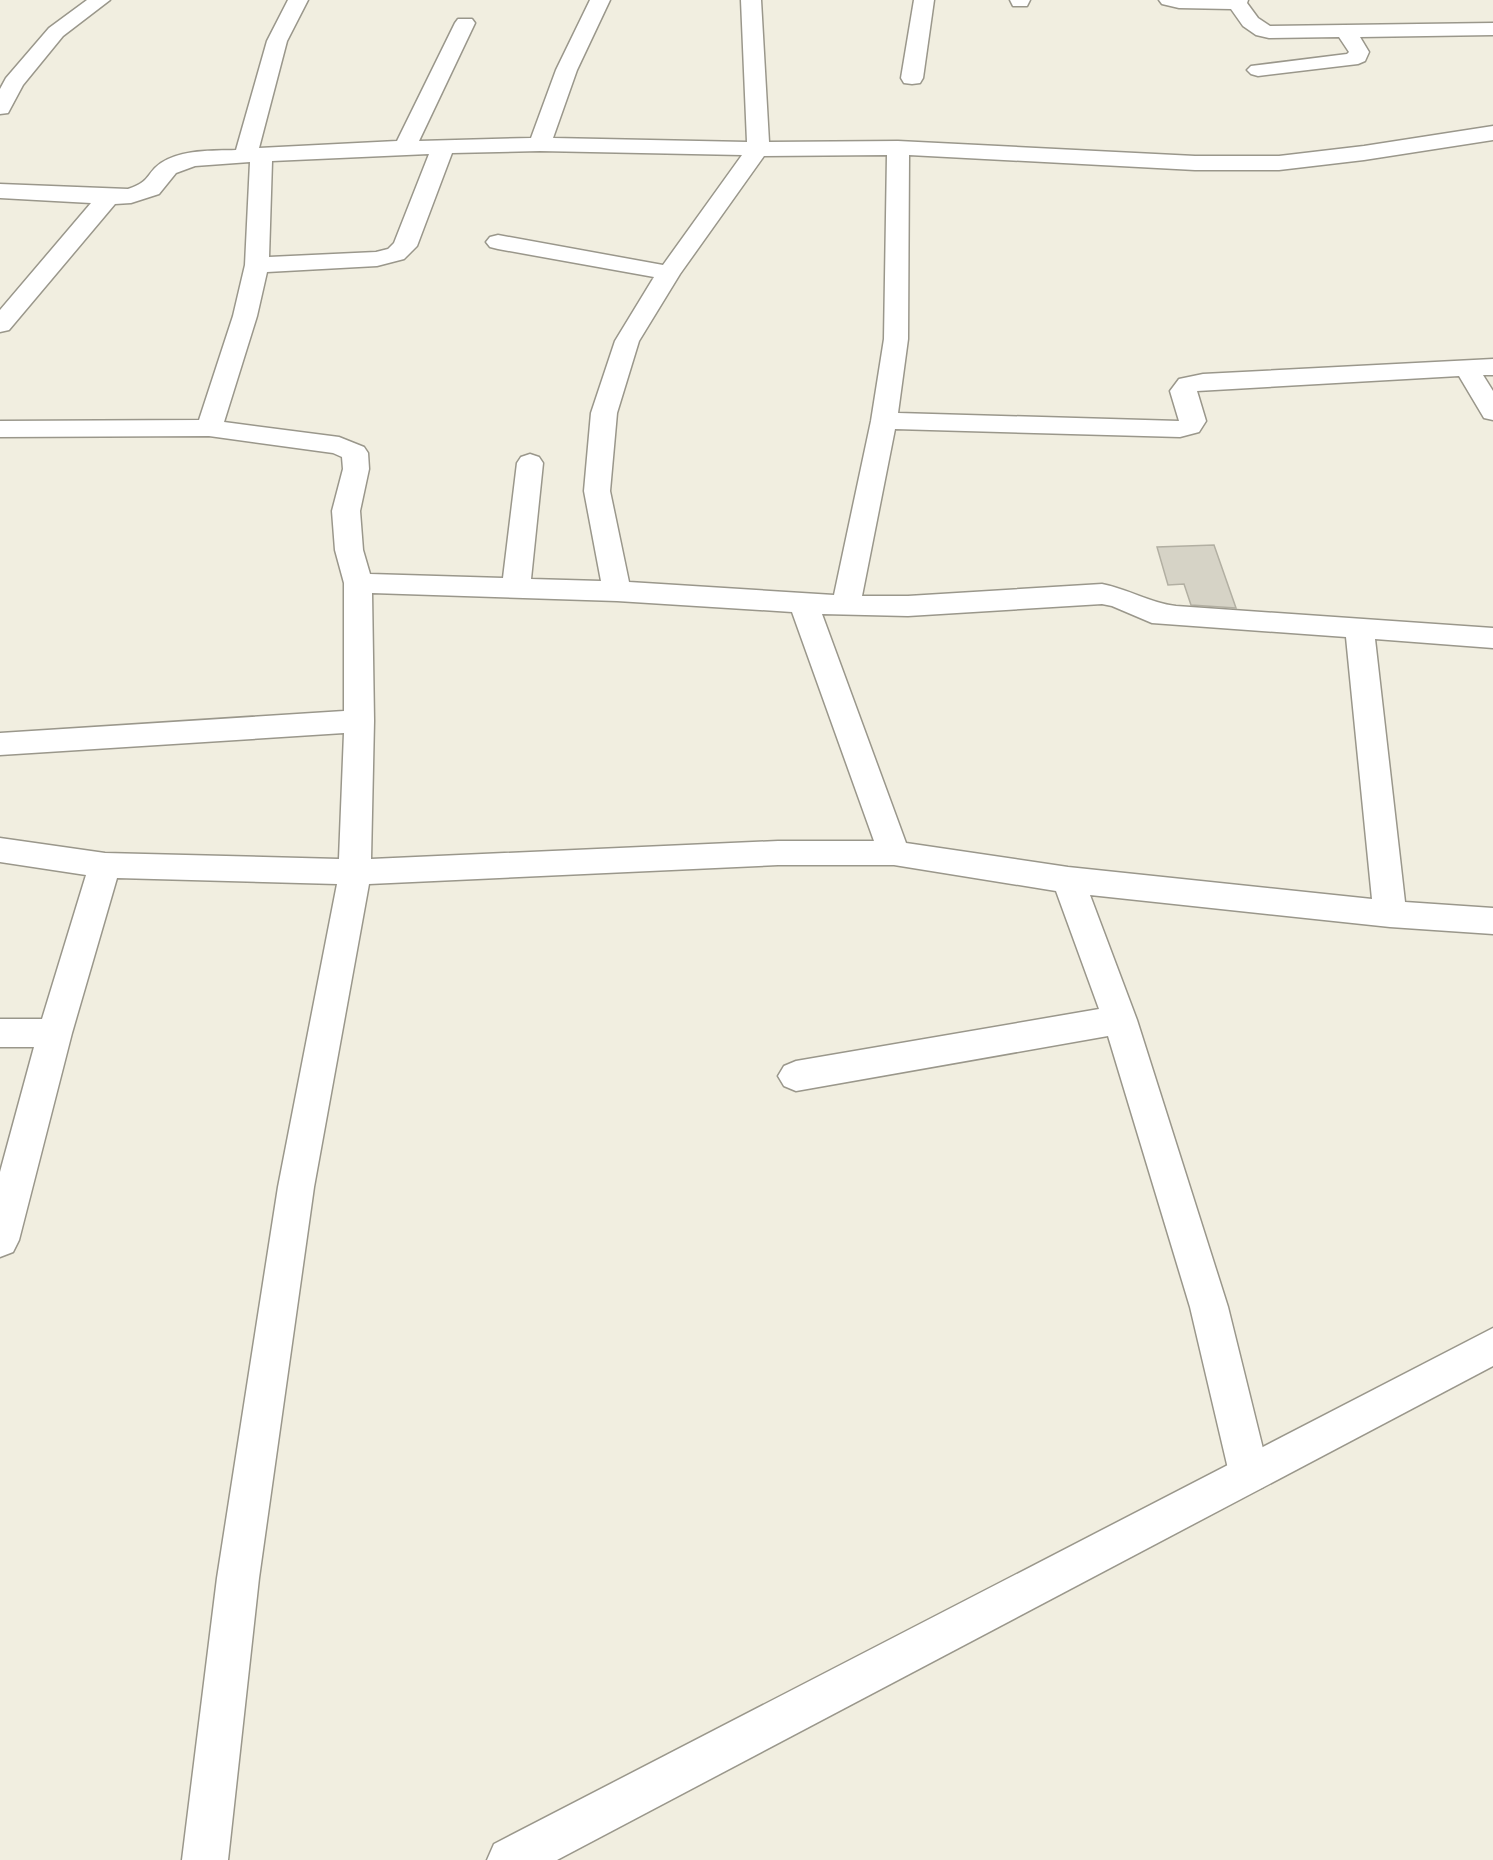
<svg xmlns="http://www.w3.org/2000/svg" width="1493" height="1860" font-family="'Roboto Condensed',sans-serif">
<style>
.building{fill:#d6d3c6;stroke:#b2afa2;stroke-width:1.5}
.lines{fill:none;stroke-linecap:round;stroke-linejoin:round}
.street-casing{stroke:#9a978b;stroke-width:3}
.secondary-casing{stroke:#9a978b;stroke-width:3}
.street{fill:#fff;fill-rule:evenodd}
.secondary{fill:#fff;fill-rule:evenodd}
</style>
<rect width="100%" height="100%" fill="#f1eee0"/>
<!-- building -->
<path class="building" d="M1214,545l22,63 -45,-3 -7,-21 -16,1 -11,-38z"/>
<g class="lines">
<!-- street casing -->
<g class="street-casing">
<g id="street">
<path d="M87,0h23l-47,36 -40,49 -15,28 -8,1v-25l6,-11 43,-50z"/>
<path d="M288,0h20l-21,41 -28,107 138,-7 58,-118 3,-4h14l3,4 -56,118 112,-3 25,-68 34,-70h20l-33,70 -24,68 194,4 -6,-142h20l8,142 129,-1 297,15h84l85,-10 129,-20v14l-129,20 -85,10h-84l-286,-15 -1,184 -10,74 281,8 -9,-30 9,-12 24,-5 290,-15v16h-10l10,16v29l-9,-2 -25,-42 -262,15 9,30 -7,11 -19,5 -285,-8 -33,167h46l194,-12c26,5 48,19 74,22l317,22v20l-118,-9 30,263 88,6v26l-103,-7 -300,-32 47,125 91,287 41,166 -6,14 -14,6 -14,-6 -6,-14 -39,-166 -82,-271 -312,55 -12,-5 -6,-10 6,-10 12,-5 303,-52 -43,-118 -162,-26h-116l-409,19 -55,303 -55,391 -31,282h-46l35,-282 61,-391 59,-303 -220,-6 -45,155 -53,207 -6,12 -13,5v-85l34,-125h-34v-28h42l44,-144 -86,-13v-24l105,15 234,6 5,-126 -344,22v-22l344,-22v-128l-9,-33 -3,-39 11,-42 -1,-12 -9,-4 -124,-17 -209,1v-16l199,-1 34,-104 12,-51 5,-103 -55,4 -19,7 -17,21 -28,9 -16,1 -106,126 -9,2v-22l91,-107 -91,-5v-14l128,5c24,-8 18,-16 33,-26 21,-14 51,-12 75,-13l31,-109zM540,151l202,4 -79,110 -165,-30 -8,2 -4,5 4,5 8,2 156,28 -39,64 -24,72 -7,78 17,90 -70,-2 12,-116 -4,-6 -9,-3 -9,3 -4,6 -14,115 -133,-4 -7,-24 -3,-39 9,-42 -1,-16 -4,-6 -25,-10 -115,-15 33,-106 10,-44 110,-6 27,-7 13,-13 35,-93zM429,154l-35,89 -6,6 -12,3 -107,5 3,-96zM887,155l-3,184 -13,82 -37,174 -205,-13 -19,-91 7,-78 22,-72 41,-67 84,-118zM372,593l245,8 175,11 82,229h-96l-407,18 3,-138zM1102,604l10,2 40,17 194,14 26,262 -304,-32 -162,-24 -84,-229 86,2z"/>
<path d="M914,0h20l-11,78 -3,5 -8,1 -8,-1 -3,-5z"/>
<path d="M1010,0h20l-3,6h-14z"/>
<path d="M1159,0h89l-1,3 11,15 12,8 223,-3v12l-133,2 9,15 -4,9 -7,3 -100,12 -7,-2 -4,-4 4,-4 96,-12 2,-2 -10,-15 -70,1 -13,-3 -13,-9 -12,-17 -52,-1 -17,-4z"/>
</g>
</g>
<!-- secondary casing -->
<g class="secondary-casing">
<path id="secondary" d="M1493,1328v38l-936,494h-70l7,-16z"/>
</g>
<!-- street -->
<use href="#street" class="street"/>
<!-- secondary -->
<use href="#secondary" class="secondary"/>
</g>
</svg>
